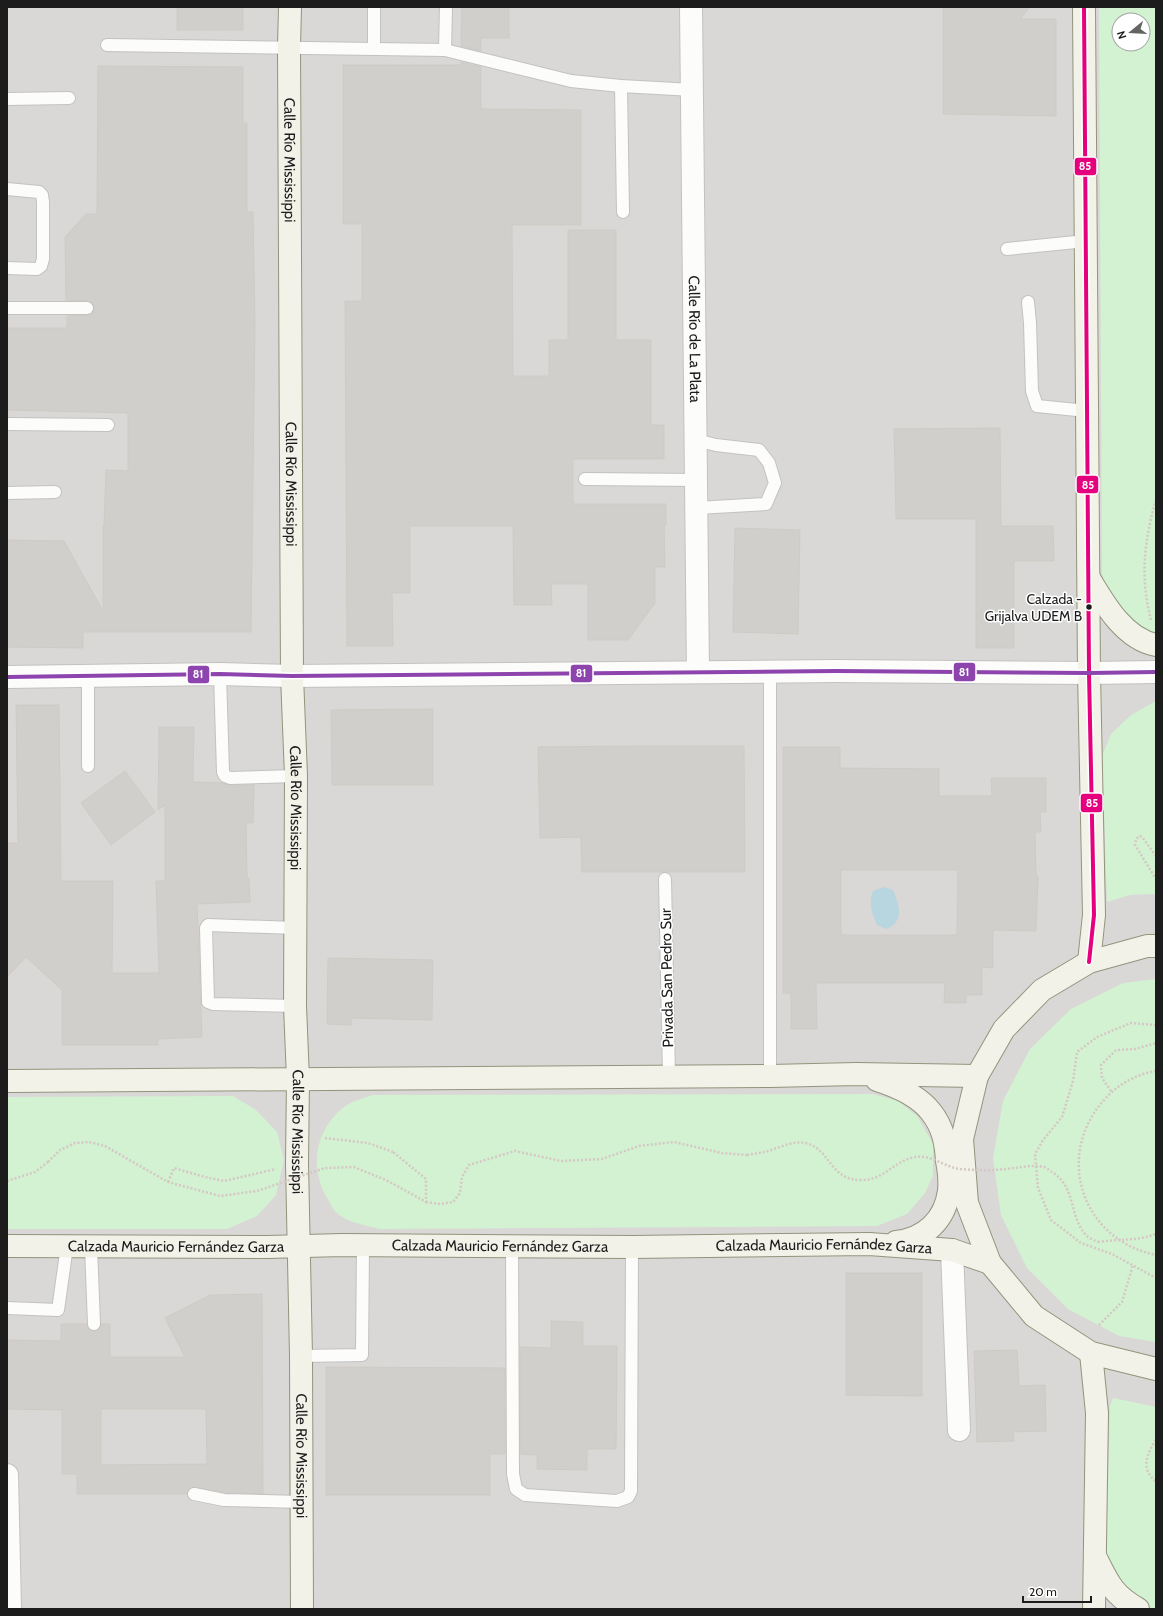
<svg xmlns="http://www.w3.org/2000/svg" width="1163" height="1616" font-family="Cabin,sans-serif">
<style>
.residential{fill:#dad8d6;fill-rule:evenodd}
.religious{fill:#d9d8d6}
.park{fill:#d2f2d2;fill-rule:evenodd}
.water{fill:#b7d6df}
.building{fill:#d1cfcc;stroke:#cecbc6;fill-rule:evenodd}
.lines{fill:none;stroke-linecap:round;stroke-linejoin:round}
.lane-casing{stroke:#c3c2c1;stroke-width:14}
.street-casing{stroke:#c3c2c1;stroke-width:24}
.secondary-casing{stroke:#92947c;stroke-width:24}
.path{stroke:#d6c7c4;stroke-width:2.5;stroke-dasharray:2 2;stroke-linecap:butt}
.lane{stroke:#fcfcfb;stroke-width:12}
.street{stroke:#fcfcfb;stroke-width:22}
.secondary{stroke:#f2f2e9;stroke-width:22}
.path-bridge{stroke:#d6c7c4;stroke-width:2.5;stroke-dasharray:2 2;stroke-linecap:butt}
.bus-1-casing{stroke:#fff;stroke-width:7}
.bus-2-casing{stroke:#fff;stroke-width:7}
.bus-1{stroke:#e5007d;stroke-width:4}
.bus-2{stroke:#8e44ad;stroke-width:4}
.bus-dot{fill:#1c1c1c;stroke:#fff;stroke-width:1.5}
.labels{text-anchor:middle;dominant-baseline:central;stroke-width:3;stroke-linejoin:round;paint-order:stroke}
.bus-label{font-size:14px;fill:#1c1c1c;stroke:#fff;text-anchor:end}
.street-label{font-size:15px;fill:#1c1c1c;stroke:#fff}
.line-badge{stroke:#fff;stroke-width:1.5}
.badge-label{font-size:11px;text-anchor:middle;font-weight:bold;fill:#fff}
</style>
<rect width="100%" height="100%" fill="#ebe9e5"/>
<!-- residential -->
<path class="residential" d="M7,7h1149v1602h-1149zM1119,20h24v24h-24z"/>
<!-- religious -->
<g class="religious">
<path d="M344,7h112v35l-111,-2z"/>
<path d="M243,30v37l-145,-1 1,-35z"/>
<path d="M7,183l51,1 -1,113h-50z"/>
<path d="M7,445h72l2,48 -41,39 -33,1z"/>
<path d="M818,984l117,1 -1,55 -116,-1z"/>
<rect x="322" y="1278" width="177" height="85"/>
</g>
<!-- park -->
<g class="park">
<path d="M1099,7h57v631h-2l-44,-36 -8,-28zM1119,20h24v24h-24z"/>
<path d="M1156,701v193l-26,1 -23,7 -5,-146 9,-22 20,-19z"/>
<path d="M1156,979v363l-37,-6 -51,-27 -41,-41 -26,-53 -8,-57 10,-57 27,-52 41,-40 52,-26z"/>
<path d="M872,1094l26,7 19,15 16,28v32l-8,17 -18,21 -30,12 -498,3c-13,-4 -31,-6 -42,-16 -4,-3 -7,-11 -10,-15 -18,-31 -12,-68 17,-91 7,-6 19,-8 28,-12z"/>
<path d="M233,1096l23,14 21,22 7,28 -8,35 -19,21 -30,13h-220v-132z"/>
<path d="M1113,1398l43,9v202h-11l-15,-7 -24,-44 4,-152z"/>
</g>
<!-- water -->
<path class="water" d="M883,887l10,3c6,14 12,32 -7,39l-9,-4c-5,-11 -9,-22 -4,-34z"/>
<!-- building -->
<g class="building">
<rect x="177" y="7" width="66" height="23"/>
<path d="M462,7h47v31h-28v13l-20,-5z"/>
<path d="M943,7h87l-10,12h36v97l-113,-2z"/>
<path d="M461,62l20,5v42l100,1v115h-69l1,151h36v-36h19v-110h48v110h35v85h13v34h-91v45h93v21h-2l1,42h-10v36l-27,37h-40v-56h-37l1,21h-38l-1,-79h-103v67h-18l1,53h-46l-2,-345h17v-77h-19v-159h118z"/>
<path d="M98,66l145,1v56h4v89h6l2,111 -4,309h-168v16l-76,-1v-107l57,1 39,70v-85h1l2,-56 22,1v-58l-121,-3v-82h60v-12l20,-1 6,-3 1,-4v-3l-4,-4 -24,-1 -1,-63 21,-23h11z"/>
<path d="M1000,428l1,98h52l1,35h-40v87h-38v-129h-80l-2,-90z"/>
<path d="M735,528l65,2 -2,104 -65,-2z"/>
<path d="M16,705h43l2,176h52l-1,92h47l-3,-92h9v-76l-7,5 1,-83h35l-1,55 29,1 8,3 24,-1 -1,38h-7l1,56 2,-1 1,24 -53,2 5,133 -44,2v6h-96v-55l-36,-33 -19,20v-134h11z"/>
<path d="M433,709v76h-101l-1,-75z"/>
<path d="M635,746h109l1,126h-163l-1,-35 -41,1 -2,-91z"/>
<path d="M783,747h57v21l99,1v27h53l-1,-18h55v34h-6l1,20h-6l1,44h2l-2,55 -43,-1v38l-11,-1v28h-16v8h-22l1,-20h-129l1,46h-26v-36h-8zM841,870h117l-1,65h-116z"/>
<path d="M125,771l30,41 -44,33 -30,-42z"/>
<path d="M328,958l105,2 -1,60 -81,-2v7l-24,-1z"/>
<path d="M846,1273h76v123l-76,-1z"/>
<path d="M262,1294l1,200 -38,-1 -30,-6 -6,2 -2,5h-110v-20h-15v-64l-55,-1v-69l54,1v-17h25l2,4 6,3 4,-1 3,-6h9v33h75l-20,-39 45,-23zM101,1409h105l1,55 -106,1z"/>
<path d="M551,1321l32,1v24h34l-1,103h-29v21l-50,-1v-14l-17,-1v-107l31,1z"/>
<path d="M1017,1350l2,36 26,-1 1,46 -33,1 1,9 -37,1 -3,-91z"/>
<path d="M326,1367l179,1v86h-15v41h-164z"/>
</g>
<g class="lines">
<!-- lane casing -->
<g class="lane-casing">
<g id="lane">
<path d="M374,7v42"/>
<path d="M107,45l338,5 126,31 50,5 72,4"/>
<path d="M445,50l1,-43"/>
<path d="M621,86l2,126"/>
<path d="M7,99l62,-1"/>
<path d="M7,189l32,3 3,3 1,7v57l-2,7 -4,3 -30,-1"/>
<path d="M1007,249l79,-8"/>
<path d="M1028,302l2,21 2,68 5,15 50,5"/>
<path d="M7,308h80"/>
<path d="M7,424l101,1"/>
<path d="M696,440l20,5 43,5 10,13 6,20 -9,21 -69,4"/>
<path d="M585,479l111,1"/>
<path d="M7,493l48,-1"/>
<path d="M770,672v404"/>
<path d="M220,674l3,98 2,4 5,2 66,-2"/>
<path d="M88,676v90"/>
<path d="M665,879l4,197"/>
<path d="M295,1006l-82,-2 -5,-2 -2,-74 2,-3 87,3"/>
<path d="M512,1246l1,228 3,15 9,6 92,6 11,-4 3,-6 1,-244"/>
<path d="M91,1247l3,77"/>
<path d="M7,1308l51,2 9,-64"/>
<path d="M301,1356l61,-1 1,-109"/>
<path d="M194,1494l30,6 77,2"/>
</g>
</g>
<!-- street casing -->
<g class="street-casing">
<g id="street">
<path id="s1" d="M691,7l7,665"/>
<path d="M7,677l213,-3 72,2 544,-5 253,2 67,-1"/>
<path d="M952,1250l7,180"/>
<path d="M7,1475l3,134"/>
</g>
</g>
<!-- secondary casing -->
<g class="secondary-casing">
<g id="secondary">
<path id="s2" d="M290,7l-1,40 3,629 4,100 -1,230 3,73 -1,84 4,193 1,253"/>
<path d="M1084,7l5,666 5,242 -5,47"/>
<path d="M1089,578c15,25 35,61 67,67"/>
<path d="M1156,946h-9l-58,16 -47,28 -38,39 -27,47 -15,63 5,64 23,60 44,53 57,37 65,16"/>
<path d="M877,1080c19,6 41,15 54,32 12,15 15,31 16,49 2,10 3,20 2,30 -4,29 -24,48 -53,51"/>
<path d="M7,1081l763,-5 86,-2 121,2"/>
<path id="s3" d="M7,1246l261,1 74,-2 290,2 237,-3 83,6 38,13"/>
<path d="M1091,1353l6,60 -3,196"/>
<path d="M1095,1556c13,26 17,38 43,53"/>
</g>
</g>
<!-- path -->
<g class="path">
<path d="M1151,620c-11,-41 -7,-80 5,-120"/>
<path d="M1156,856l-13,-18 -3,-2 -4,3 -1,6 21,34"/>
<path d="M1156,1025l-25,-2 -34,14 -20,15 -4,29 -11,36 -19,23 -8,14 3,34 13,32 30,23 31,11 44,24"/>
<path d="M1156,1071c-20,3 -39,14 -52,29 -50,56 -22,140 52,155"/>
<path d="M1111,1091l-9,-13 -1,-13 15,-15 19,-1 21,-6"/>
<path d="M325,1138l43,5 25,9"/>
<path d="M7,1181l28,-9 13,-10"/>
<path d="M168,1182l6,-14 31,9 19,4 52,-12"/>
<path d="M426,1202l14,2 13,-2 7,-9 2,-16 7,-12 46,-14 46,10 41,-2 37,-13 35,-4 48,11 25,2"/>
<path d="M1098,1242c19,-3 40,-1 58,-8"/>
<path d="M1099,1325l23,-23 11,-37"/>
<path d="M1156,1440c-9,13 -16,30 0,41"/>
</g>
<!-- lane -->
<use href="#lane" class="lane"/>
<!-- street -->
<use href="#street" class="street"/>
<!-- secondary -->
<use href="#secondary" class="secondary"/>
<!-- path-bridge -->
<g class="path-bridge">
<path d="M747,1155c6,-1 12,-2 18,-3 13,-4 31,-13 44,-8 22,8 22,37 53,36 21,0 31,-17 49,-22 18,-6 32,9 49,11 15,1 30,2 45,0 13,-1 27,-5 39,-2 3,1 6,4 8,5 24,15 17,43 33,62 3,4 9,6 13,8"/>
<path d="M48,1162l12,-12 15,-7 14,-1 16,4 63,36 52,14 37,-5 68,-23 29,-1 34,14 38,21v-23l-33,-27"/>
</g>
<!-- bus-1 casing -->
<g class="bus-1-casing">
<path id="bus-1" d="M1084,7l5,666 5,242 -5,47"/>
</g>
<!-- bus-2 casing -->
<g class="bus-2-casing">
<path id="bus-2" d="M7,677l213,-3 72,2 544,-5 253,2 67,-1"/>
</g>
<!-- bus-1 -->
<use href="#bus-1" class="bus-1"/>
<!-- bus-2 -->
<use href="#bus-2" class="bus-2"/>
</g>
<!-- markers -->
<circle class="bus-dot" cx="1089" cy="607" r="3.5"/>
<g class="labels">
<!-- bus labels -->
<g class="bus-label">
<text x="1082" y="599">Calzada -<tspan x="1082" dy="17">Grijalva UDEM B</tspan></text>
</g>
<!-- street labels -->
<g class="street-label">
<text stroke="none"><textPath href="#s2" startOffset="153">Calle Río Mississippi</textPath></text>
<text stroke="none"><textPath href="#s1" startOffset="332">Calle Río de La Plata</textPath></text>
<text stroke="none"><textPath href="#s2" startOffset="477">Calle Río Mississippi</textPath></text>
<text stroke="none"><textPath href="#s2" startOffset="801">Calle Río Mississippi</textPath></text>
<text transform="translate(667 978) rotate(-91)">Privada San Pedro Sur</text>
<text stroke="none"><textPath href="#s2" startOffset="1125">Calle Río Mississippi</textPath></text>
<text stroke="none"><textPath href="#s3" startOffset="169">Calzada Mauricio Fernández Garza</textPath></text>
<text stroke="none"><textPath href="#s3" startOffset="493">Calzada Mauricio Fernández Garza</textPath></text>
<text stroke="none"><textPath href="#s3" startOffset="817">Calzada Mauricio Fernández Garza</textPath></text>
<text stroke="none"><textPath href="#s2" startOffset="1449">Calle Río Mississippi</textPath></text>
</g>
</g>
<g class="line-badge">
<rect x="1074" y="157" width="23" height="19" rx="4" fill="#e5007d"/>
<rect x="1076" y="475" width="23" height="19" rx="4" fill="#e5007d"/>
<rect x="953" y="662" width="23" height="20" rx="4" fill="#8e44ad"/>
<rect x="570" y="664" width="23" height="19" rx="4" fill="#8e44ad"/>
<rect x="187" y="665" width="23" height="19" rx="4" fill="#8e44ad"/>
<rect x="1080" y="793" width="23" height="20" rx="4" fill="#e5007d"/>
</g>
<g class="badge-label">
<text x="1085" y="170">85</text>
<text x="1088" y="489">85</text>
<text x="964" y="676">81</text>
<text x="581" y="677">81</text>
<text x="198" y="678">81</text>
<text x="1092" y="807">85</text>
</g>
<!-- border -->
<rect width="1163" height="1616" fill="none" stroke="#1c1c1c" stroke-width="16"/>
<!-- north arrow -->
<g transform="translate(1131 32) rotate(252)"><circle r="19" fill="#ffffff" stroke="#a4a4a4"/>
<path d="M0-3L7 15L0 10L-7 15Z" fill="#646462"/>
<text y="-6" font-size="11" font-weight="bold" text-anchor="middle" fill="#1c1c1c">N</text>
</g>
<!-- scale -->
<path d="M1023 1596v6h68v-6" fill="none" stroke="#1c1c1c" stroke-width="2"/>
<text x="1029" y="1596" font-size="12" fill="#1c1c1c" stroke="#ffffff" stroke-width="3" paint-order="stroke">20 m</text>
</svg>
